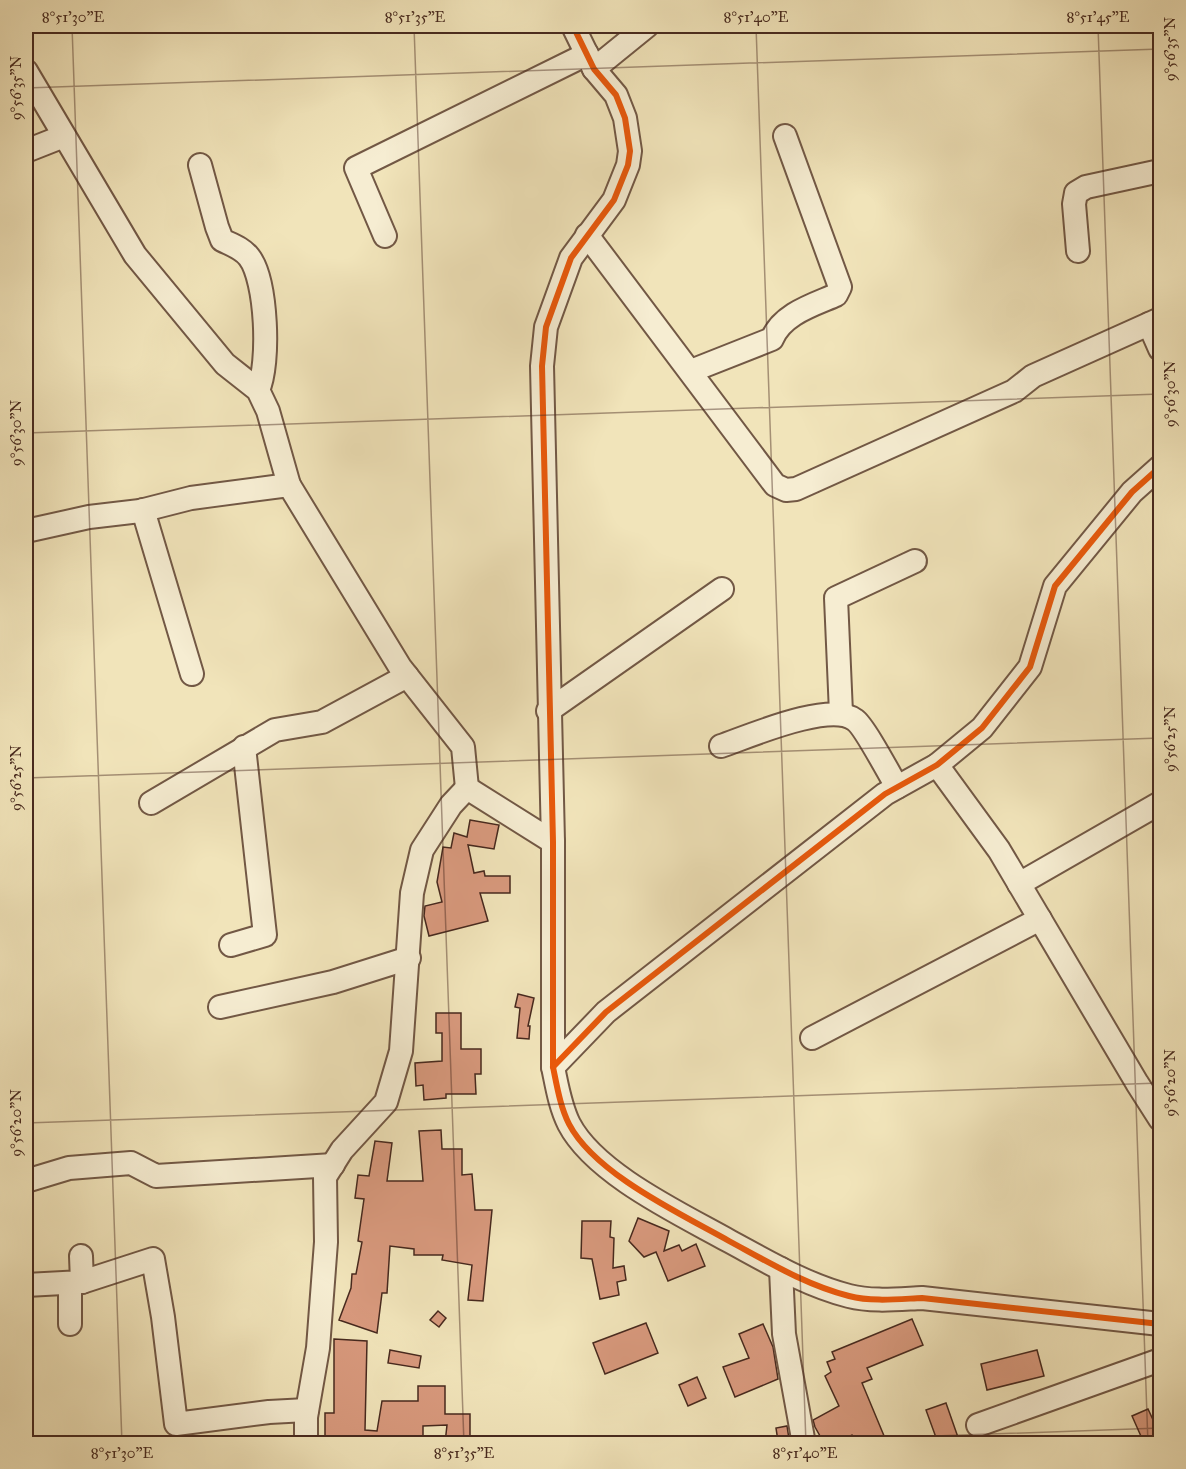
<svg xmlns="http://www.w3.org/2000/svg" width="1186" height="1469" font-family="'IM FELL Great Primer',serif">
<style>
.building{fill:#d8997d;stroke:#47291e;stroke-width:1.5}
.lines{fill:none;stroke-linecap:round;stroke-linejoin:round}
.minor-casing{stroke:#725845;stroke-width:26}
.minor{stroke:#f6edd2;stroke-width:22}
.cycleway-casing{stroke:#f6edd2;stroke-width:10}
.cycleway{stroke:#e8590c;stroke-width:6}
.ticks{fill:none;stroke:#47291e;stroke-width:1.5;stroke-opacity:0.45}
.neatline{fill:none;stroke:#47291e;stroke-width:2}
.ticks-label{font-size:15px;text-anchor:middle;fill:#47291e}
</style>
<rect width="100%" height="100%" fill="#f1e4ba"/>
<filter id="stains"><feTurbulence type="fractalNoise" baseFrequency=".00333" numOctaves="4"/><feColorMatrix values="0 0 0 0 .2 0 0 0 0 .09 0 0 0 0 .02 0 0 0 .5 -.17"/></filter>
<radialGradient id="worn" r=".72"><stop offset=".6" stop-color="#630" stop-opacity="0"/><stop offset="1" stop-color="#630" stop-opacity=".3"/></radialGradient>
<!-- building -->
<g class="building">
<path d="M470,820l29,5 -5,24 -26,-4 6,28 10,-2 1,5h25v17h-30l8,28 -59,15 -5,-20 1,-10 17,-4 -5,-20 6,-35 8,1 3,-15 13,4z"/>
<path d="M518,994l16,4 -6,28h2l-1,13 -12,-1 3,-30 -5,-1z"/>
<path d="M436,1013h25v36h20v25h-6l1,20h-30v4l-22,2 -1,-15 -7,1 -1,-23 27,-2v-28h-6z"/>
<path d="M441,1130l1,19h20v26l10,-1 3,36h17l-9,91 -15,-1 4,-35 -30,-5 1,-5h-29v-6l-24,-3 -3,47h-5l-5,40 -38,-13 12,-32 1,-14h4l6,-32 -4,-1 6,-42 -9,-1 3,-23 11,1 6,-35 17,2 -5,38h36l-4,-50z"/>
<path d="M638,1218l31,13 -5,20 15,-6 3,6 14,-7 9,22 -37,15 -12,-29 -12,5 -15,-16z"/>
<path d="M582,1221h29l-1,16 4,1 -1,30 11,-2 2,14 -9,2 2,13 -19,4 -8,-40 -11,-1z"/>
<path d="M438,1311l8,7 -7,9 -9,-7z"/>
<path d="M912,1319l11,26 -56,23 5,11 -10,4 25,60h-31l-4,-8 -15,8h-13l-9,-16 -2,-7 26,-14 -14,-30 6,-4 -4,-10 8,-3 -3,-7z"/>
<path d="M646,1323l12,30 -53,21 -12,-31z"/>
<path d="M763,1324l10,23 5,32 -43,18 -12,-30 26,-9 -10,-24z"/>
<path d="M334,1339l33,2 -2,89 12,1 5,-30h36v-15h27v28h25v29h-25l2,-18 -24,1v17h-98v-30h9z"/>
<path d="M390,1350l31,6 -2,12 -31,-5z"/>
<path d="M1037,1350l7,26 -57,14 -6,-26z"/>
<path d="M697,1377l9,21 -18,8 -9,-21z"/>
<path d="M946,1403l14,40h-22l-12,-33z"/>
<path d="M1148,1409l13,28v6h-17l-12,-27z"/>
<path d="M787,1426l2,13 -11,2 -2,-13z"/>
</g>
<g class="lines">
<!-- minor casing -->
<g class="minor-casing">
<g id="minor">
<path d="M573,26l21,43 22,26 9,23 5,33 -2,14 -14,35 -43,58 -25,69 -4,39 11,476v225c4,19 7,39 16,57 26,50 112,90 160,117 39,21 77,44 120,55 23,6 50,3 73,2l238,26"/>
<path d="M594,69l53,-43"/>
<path d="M26,71l109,184 90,109 33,26 10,21 21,74"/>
<path d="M26,151l38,-15"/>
<path d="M200,165l17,62 5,13c10,5 20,8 27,17 18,23 21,107 9,133"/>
<path d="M587,235l188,250 11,5 10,-1 218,-98 19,-15 127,-57"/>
<path d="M385,236l-29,-68 231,-114"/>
<path d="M1078,251l-4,-47 2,-11 10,-6 74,-16"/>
<path d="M1149,324l11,25"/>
<path d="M691,371l81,-32c10,-25 41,-34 64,-44l4,-8 -55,-151"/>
<path d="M143,510l49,164"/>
<path d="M26,531l63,-14 51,-6 51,-13 98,-13 111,182 63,80 4,41"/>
<path d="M548,711l174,-122"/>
<path d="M841,713l-5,-115 79,-37"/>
<path d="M721,746c29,-10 109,-45 134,-26 9,6 35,55 42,67"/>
<path d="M937,765l62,85 138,233 23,36"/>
<path d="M151,803l124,-73 47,-8 85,-46"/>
<path d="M1019,884l141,-81"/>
<path d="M231,945l34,-10 -21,-188"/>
<path d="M220,1007l113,-25 76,-24"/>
<path d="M812,1038l228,-119"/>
<path d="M553,1067l53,-55 279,-218 52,-29 45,-37 48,-61 25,-81 77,-94 28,-25"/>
<path d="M26,1181l43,-13 62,-5 25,13 177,-11"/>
<path d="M781,1269l3,65 20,110"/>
<path d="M82,1282l71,-23 10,58 13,107 93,-12 38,-2"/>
<path d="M70,1283v41"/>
<path d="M26,1285l56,-3 -1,-26"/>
<path d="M978,1425l182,-65"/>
<path d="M306,1444v-27l12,-69 8,-106 -1,-65 17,-27 44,-48 15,-51 11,-158 10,-43 29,-45 16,-17 86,54"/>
</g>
</g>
<!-- minor -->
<use href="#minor" class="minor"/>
<!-- cycleway casing -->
<g class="cycleway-casing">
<g id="cycleway">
<path d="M573,26l21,43 22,26 9,23 5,33 -2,14 -14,35 -43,58 -25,69 -4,39 11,476v225c4,19 7,39 16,57 26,50 112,90 160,117 39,21 77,44 120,55 23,6 50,3 73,2l238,26"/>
<path d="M553,1067l53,-55 279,-218 52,-29 45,-37 48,-61 25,-81 77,-94 28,-25"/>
</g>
</g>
<!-- cycleway -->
<use href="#cycleway" class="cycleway"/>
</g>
<!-- ticks -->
<path class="ticks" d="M72,26l50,1418M414,26l50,1418M756,26l50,1418M1098,26l50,1418M26,88l1134,-39M26,433l1134,-39M26,778l1134,-40M26,1123l1134,-40M716,1444l444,-16"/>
<!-- margin -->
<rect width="1186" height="1469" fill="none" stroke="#f1e4ba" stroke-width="66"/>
<rect x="33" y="33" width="1120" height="1403" class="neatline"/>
<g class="ticks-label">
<text x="73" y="22">8°51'30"E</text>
<text x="415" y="22">8°51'35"E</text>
<text x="756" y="22">8°51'40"E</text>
<text x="1098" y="22">8°51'45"E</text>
<text transform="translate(1170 49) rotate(-90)" y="5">9°56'35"N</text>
<text transform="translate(16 88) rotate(-90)" y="5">9°56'35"N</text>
<text transform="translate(1170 394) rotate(-90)" y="5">9°56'30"N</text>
<text transform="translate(16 433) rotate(-90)" y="5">9°56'30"N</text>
<text transform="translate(1170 739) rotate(-90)" y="5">9°56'25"N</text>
<text transform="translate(16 778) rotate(-90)" y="5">9°56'25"N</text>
<text transform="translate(1170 1083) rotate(-90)" y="5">9°56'20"N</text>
<text transform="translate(16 1123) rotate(-90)" y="5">9°56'20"N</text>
<text x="122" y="1458">8°51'30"E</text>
<text x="464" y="1458">8°51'35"E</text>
<text x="805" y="1458">8°51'40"E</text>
</g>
<rect width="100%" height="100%" filter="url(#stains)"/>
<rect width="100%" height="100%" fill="url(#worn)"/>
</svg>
